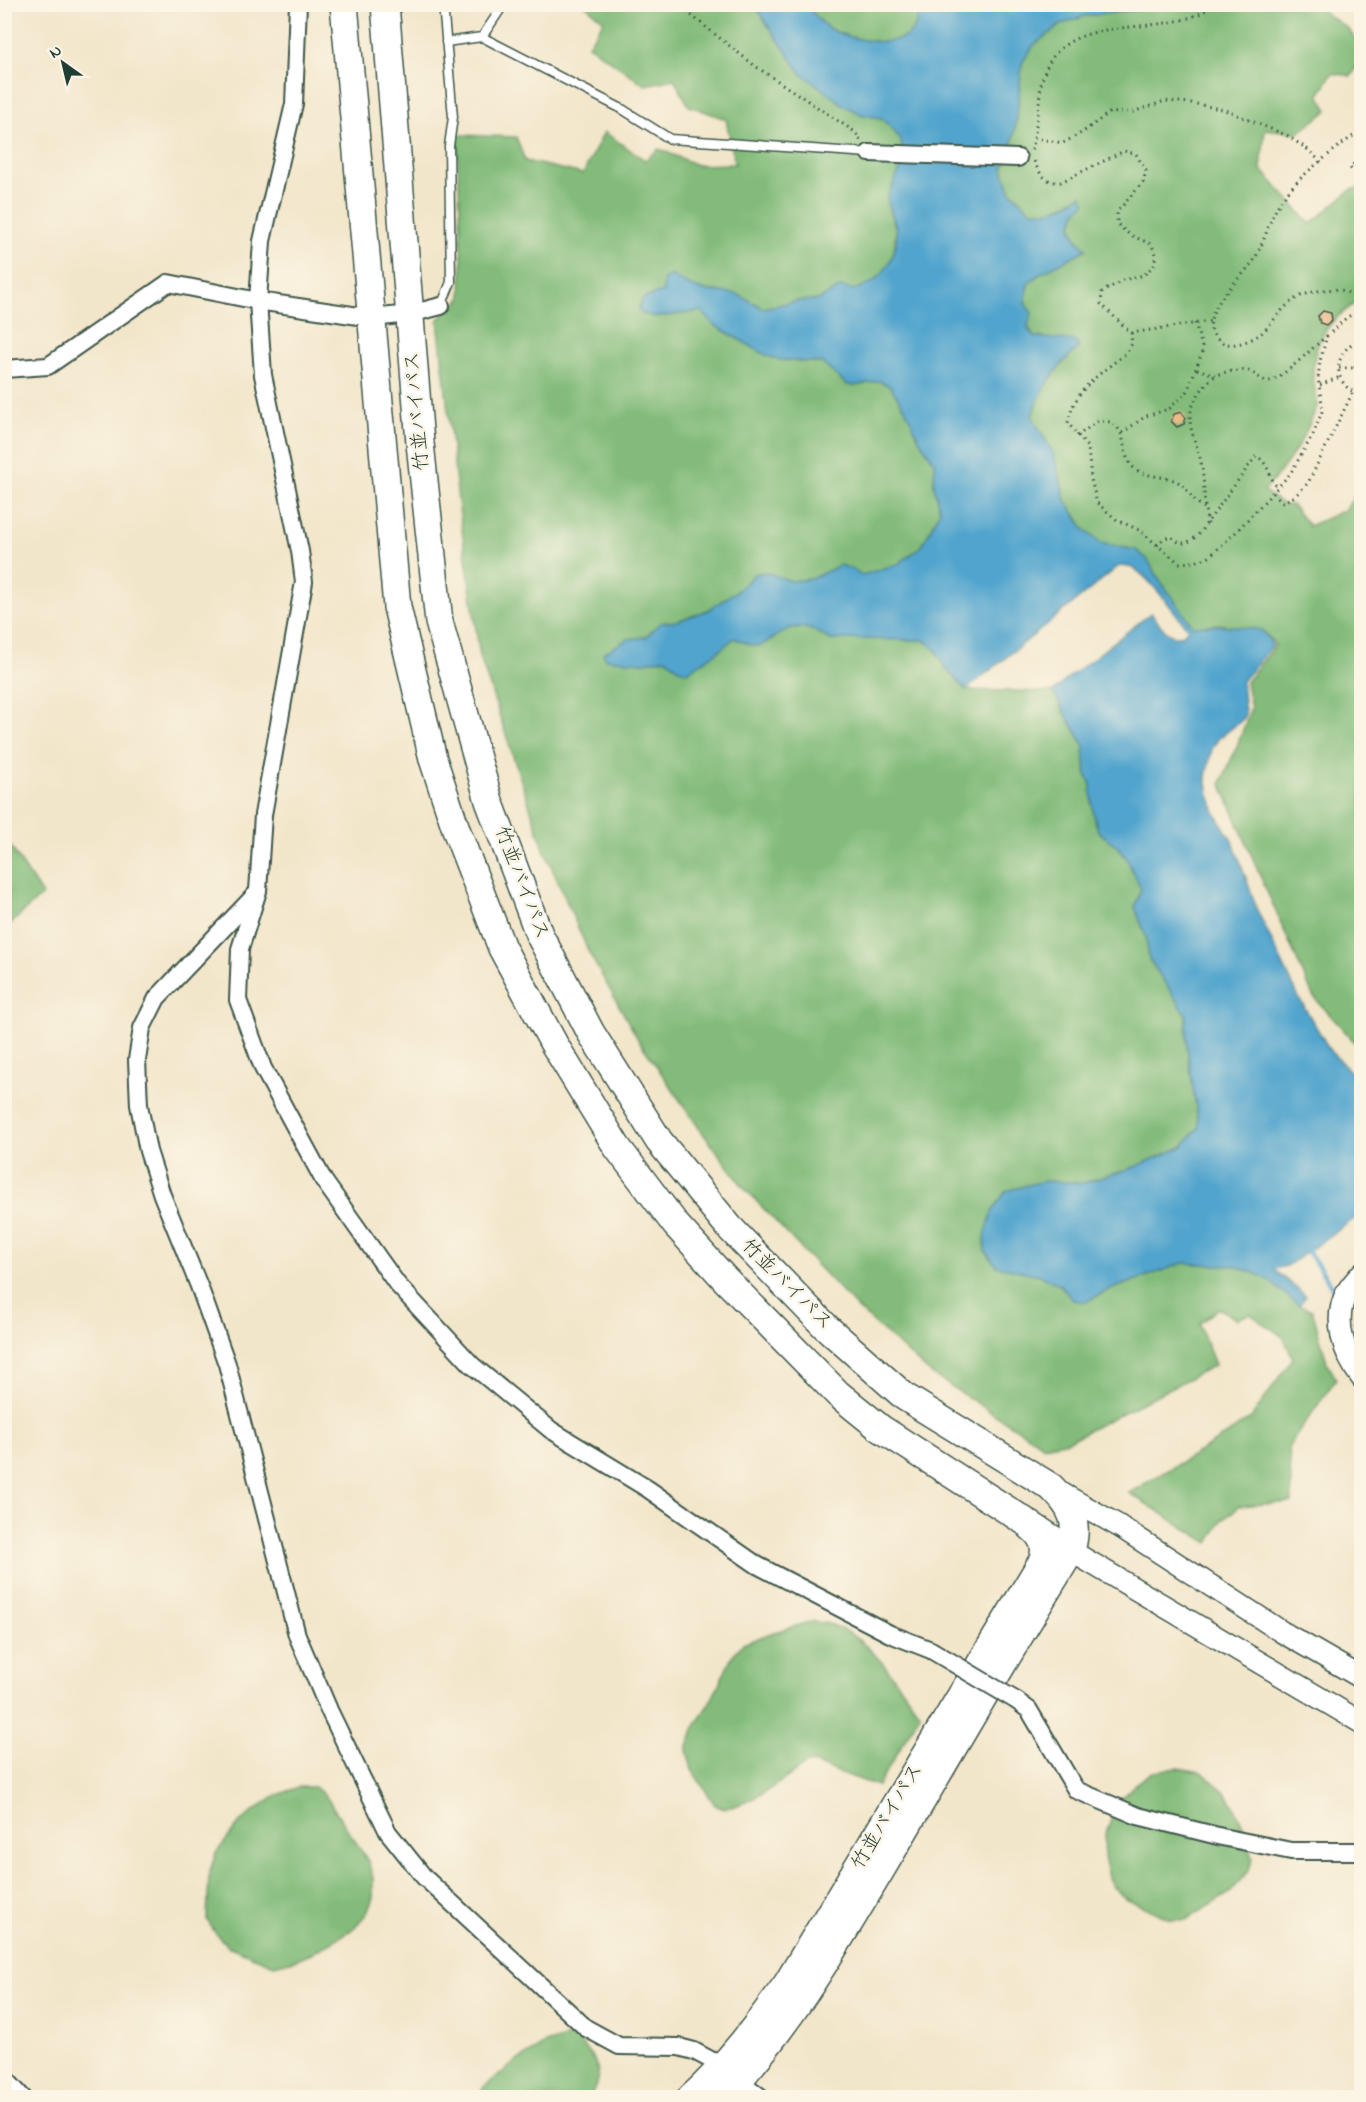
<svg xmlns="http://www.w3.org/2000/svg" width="1366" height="2102" font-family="'Indie Flower','Klee One',sans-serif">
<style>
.forest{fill:#83bc7a;stroke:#517c57;stroke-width:1.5}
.water{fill:#51a4cd;stroke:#387080;stroke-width:1.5}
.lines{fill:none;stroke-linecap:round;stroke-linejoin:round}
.stream{stroke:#51a4cd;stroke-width:5}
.building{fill:#edb884}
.service-casing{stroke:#3f564a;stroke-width:11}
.minor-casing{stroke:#3f564a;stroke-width:20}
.tertiary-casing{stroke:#3f564a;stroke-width:24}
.trunk-casing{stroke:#3f564a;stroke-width:30}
.path{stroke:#3f564a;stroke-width:3;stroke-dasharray:1.5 4.5;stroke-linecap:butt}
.service{stroke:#fff;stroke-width:8}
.minor{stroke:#fff;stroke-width:16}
.tertiary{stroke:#fff;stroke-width:21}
.trunk{stroke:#fff;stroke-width:27}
.minor-bridge-casing{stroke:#3f564a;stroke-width:20;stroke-linecap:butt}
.minor-bridge{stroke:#fff;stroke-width:16}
.labels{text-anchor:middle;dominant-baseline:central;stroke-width:5;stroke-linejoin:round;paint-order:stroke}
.street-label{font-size:20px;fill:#1f3d34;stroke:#fcf5e5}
</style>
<rect width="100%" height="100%" fill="#fcf5e5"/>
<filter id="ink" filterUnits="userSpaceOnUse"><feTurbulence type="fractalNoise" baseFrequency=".0167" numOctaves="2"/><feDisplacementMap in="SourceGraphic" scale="12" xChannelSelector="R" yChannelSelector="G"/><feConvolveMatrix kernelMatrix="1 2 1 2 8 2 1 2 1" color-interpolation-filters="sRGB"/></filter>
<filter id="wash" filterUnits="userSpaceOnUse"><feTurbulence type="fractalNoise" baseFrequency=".008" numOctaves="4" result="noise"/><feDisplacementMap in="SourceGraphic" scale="24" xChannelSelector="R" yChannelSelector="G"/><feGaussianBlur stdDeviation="1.35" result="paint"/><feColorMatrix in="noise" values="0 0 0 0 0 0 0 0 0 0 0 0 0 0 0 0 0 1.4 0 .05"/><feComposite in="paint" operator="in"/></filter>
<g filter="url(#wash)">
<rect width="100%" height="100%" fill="#f2e6ca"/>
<!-- forest -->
<g class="forest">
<path d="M585,5h169l47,68 62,42 17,3 11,9 10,13 3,21 -15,49 7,20 -2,22 -8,18 -13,12 -19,8 -13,-3 -22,13 -21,1 -35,7 -45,-17 -16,-1 -14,-5 -17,-10 -7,4 -1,13 -19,6 13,19 45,-6 12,14 54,31 12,4 42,3 24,21 8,2 25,-5 11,5 15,22 14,31 16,24 -1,22 6,26 -18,35 -24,18 -36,11 -10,-6 -12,-3 -29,13 -20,2 -26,-9 -10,2 -18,17 -29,19 -31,11 -17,2 -14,14 -18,2 -22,20 37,3 24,-4 12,11 37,-16 18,-15 17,7 9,1 30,-18 12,-1 13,4 16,9 17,-1 76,1 12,10 11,20 19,20 87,2 31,53 2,28 5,12 2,26 5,20 19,15 10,13 14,30 -6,18 11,30 3,22 37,55 1,34 12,79 -17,20 -50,21 -48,15 -41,-2 -23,90 20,4 20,10 13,15 12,2 24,-12 74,-27 52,3 29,11 35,28 13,5 15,52 9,17 -47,67 3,56 -53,4 -18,16 -12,21 -80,-50 86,-51 37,-25 41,-59 -10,-21 -33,-23 -14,5 -17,-11 -20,16 16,41 -147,76 -24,5 -114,-73 -72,-64 -113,-120 -46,-61 -61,-89 -49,-86 -44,-101 -65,-195 -22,-156 -20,-181 23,-21 1,-34 -5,-130 59,2 9,24 58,13 21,-42 41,28 14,-11 38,16 38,-1 -9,-45 -37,-13 -15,-27 -29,6 -57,-40 16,-24z"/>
<path d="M807,5h117l-6,5c-1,4 0,10 -2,14 -11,29 -66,16 -86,5 -10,-6 -17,-16 -23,-24z"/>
<path d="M1152,5h162l34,24 12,17 -2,19 -7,11 -19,-3 -13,22 9,15 -30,23 -33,-4 -4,40 49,55 41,-34 10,-3v113c-31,18 -49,40 -48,77 0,9 5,19 4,28 0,4 -3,9 -5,13 -11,28 -28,51 -48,73l20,14h8l17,21 36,-16 16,-23v562l-48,-53 -55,-125 -37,-88 16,-37 14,-38 -5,-26 30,-37 -14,-15 -31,-3 -10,-3 -28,3 -32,-45 -14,-23 -11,-9 -36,-7 -16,-14 -19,-30 -11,-44 -22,-39c10,-30 24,-48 47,-69l-4,-6 -40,-4c-13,-15 -10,-34 -7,-53l13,-11 45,-25c-21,-18 -12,-29 -5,-53l-31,17 -19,-1 -21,-21 -7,-22 9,-23 5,-28 5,-54 12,-18 28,-21 23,-8 61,-7 6,-2z"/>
<path d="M5,838l37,57 -37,34h-1z"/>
<path d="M813,1621c6,1 13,2 19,4 38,13 66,58 88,89l-42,72 -66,-23 -7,2c-18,12 -70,53 -90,40l-23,-35 -5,-20 8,-24 18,-29 19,-41 11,-12 28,-11z"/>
<path d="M1177,1768l25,4 23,20 9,14 12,27 7,25 -5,14 -18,21 -44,27 -16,-1 -45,-21 -14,-13 -7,-28 1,-21 13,-35 22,-21 14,-9z"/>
<path d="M298,1787h16l10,7 7,10 37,57 5,17v20l-6,15 -15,17 -38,22 -20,8 -20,5 -46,-19 -11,-11 -10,-15 2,-46 7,-21 26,-33 31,-23z"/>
<path d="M575,2035c17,23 33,33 15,62h-110l3,-9 30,-24 32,-20z"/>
</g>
<!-- water -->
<path class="water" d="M754,5h53c6,8 13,18 23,24 20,11 75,24 86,-5 2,-4 1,-10 2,-14l6,-5h228v1l-6,3 -61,7 -23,8 -28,21 -12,18 -5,54 -5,28 -9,23 7,22 21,21c24,1 31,-3 51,-16l4,7 -10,10 -5,14 6,14 10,9 -46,24 -13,10 -3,21 7,9 -5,15 8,9 40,4 4,6c-23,21 -37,39 -47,69l22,39 11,44 19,30 16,14 36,7 11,9 14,23 32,44c23,-2 46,0 69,4l11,15 -31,36 3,34 -4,6 -23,18 -6,10 -6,27 3,19 7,19 18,30 24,68 42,88 31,52 26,26 4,1v135l-74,52 -14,3 33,27 -7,9 -35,-28 -29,-11 -52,-3 -74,27 -24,12 -12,-2 -13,-15 -20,-10 -43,-9 -12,-15v-15l7,-24 14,-21 37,-10 41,2 48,-15 50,-21 17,-20 -12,-79 -1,-34 -37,-55 -3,-22 -11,-30 6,-18 -14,-30 -10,-13 -19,-15 -5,-20 -2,-26 -5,-12 -2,-28 -31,-53 15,-14 83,-65c8,11 23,35 37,16 -11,-14 -40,-54 -55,-61 -4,-1 -10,-2 -14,-2l-153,124 -19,-20 -11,-20 -12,-10 -76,-1 -17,1 -16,-9 -13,-4 -12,1 -30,18 -9,-1 -17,-7 -18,15 -29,19 -8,-3 -13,-11 -23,4 -37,-3 -3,-6 25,-14 18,-2 14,-14 17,-2 31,-11 29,-19 18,-17 10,-2 26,9 20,-2 29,-14 12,4 10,6 36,-11 24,-18 18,-35 -6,-26 1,-22 -16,-24 -14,-31 -15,-22 -11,-5 -25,5 -8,-2 -24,-21 -42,-3 -12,-4 -54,-31 -13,-14 -44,6 -15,-3 -4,-6 6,-10 19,-6 1,-13 7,-4 17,10 14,5 35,4 26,14 35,-7 21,-1 22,-13c4,1 10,3 14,2 26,-4 45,-35 41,-60 -1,-10 -7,-20 -9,-31l17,-37 -3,-21 -10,-13 -10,-9 -18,-3 -18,-9 -44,-33z"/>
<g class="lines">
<!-- stream -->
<g class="stream">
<path d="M1308,1251l25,37"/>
<path d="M1355,1321l7,9"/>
</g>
</g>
<g id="blocks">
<!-- building -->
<g class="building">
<path d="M1323,311l8,2 1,7 -6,5 -6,-2 -2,-7z"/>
<path d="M1181,412l5,6 -2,6 -7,3 -6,-6 3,-7z"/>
</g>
</g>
</g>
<g filter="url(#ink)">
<use href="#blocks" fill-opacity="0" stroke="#3f564a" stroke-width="1.5"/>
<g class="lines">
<!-- service casing -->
<g class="service-casing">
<g id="service">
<path d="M482,37l140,72 48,30 199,14"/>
<path d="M446,42l36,-5 22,-33"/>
<path d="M441,306l10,-24 -2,-136 4,-29 -10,-113"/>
</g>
</g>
<!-- minor casing -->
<g class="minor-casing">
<g id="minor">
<path d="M298,4l-4,100 -32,137 -4,60 5,74 37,176 4,31 -41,233 -5,76 -18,58 -2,51 25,68 61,113 73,103 75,81 79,65 97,59 109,76 133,69 41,16"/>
<path d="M869,153l149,5"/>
<path d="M4,369l44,-3 120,-83 90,18 114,17 38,-4 31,-8"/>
<path d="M256,894l-99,104 -15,30 -5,32 2,45 9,46 14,44 37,91 28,78 70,271 32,75 59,122 36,45 162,151 33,18 60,1 15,4 28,15"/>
<path d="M1017,1701l12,9 47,80 62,26 84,21 69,14h71"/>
<path d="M4,2077l19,21"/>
<path d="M739,2080l23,18"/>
</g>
</g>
<!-- tertiary casing -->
<g class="tertiary-casing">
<g id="tertiary">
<path d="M1362,1273c-5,6 -11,12 -15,19 -15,28 -3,63 15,86"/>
<path d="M1059,1492l60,34 163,106 80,46"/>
<path d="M1071,1551l291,172"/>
</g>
</g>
<!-- trunk casing -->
<g class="trunk-casing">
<g id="trunk">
<path d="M344,4l53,603 36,152 24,73 45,116 52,96 63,103 59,78 50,55 112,114 42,34 191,123"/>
<path d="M385,4l35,439 19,179 50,179 50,133 52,99 68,108 71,87 96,99 79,70 146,90c22,21 28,35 20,64 -64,103 -124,208 -186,312 -49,82 -97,166 -163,235"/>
<path d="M691,2098c37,-34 67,-74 96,-114l256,-424c4,-15 -1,-24 -12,-33"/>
</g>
</g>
<!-- path -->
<g class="path">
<path d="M677,4l78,62 100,66 6,9"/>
<path d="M1362,128c-7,8 -17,13 -25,20 -19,15 -43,33 -56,53 -12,18 -16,41 -27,59 -11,18 -61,55 -37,79 11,11 31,3 42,-4 11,-8 20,-24 32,-33 8,-7 23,-11 34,-12 9,-1 17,-2 26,5 5,3 7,13 11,19"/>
<path d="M1034,138l29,5 20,-11 26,-19 24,-1 32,-11 27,2 33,7 63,26 19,13 14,13"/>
<path d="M1032,150c3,-15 5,-31 7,-46 1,-8 1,-19 4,-27 22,-73 125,-33 172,-73"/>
<path d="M1362,155l-12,13 3,3 9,1"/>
<path d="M1034,161c6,14 12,22 27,21l63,-31 12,3 10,17 -3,11 -26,30v12l13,11 21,9 5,10 -2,11 -10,10 -21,5 -21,12 -1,12 30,29 1,11 -6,9c-25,21 -52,35 -58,70l20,25 3,31 6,24 20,17 22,10 40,33 16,-1 14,-5 26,-24 55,-59 23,-39 10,-26 -5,-30 2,-18 7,-25 19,-18 16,-10"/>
<path d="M1131,333l80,-12"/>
<path d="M1362,339c-30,10 -32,48 0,56"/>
<path d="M1362,357c-9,6 -9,15 0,22"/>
<path d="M1339,368h16"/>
<path d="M1197,369l18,6"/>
<path d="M1320,385l20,-8"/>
<path d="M1122,433l24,-17 23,-7 18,-17 16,-42 -8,-27"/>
<path d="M1077,436l21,-15 13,1c18,11 9,33 22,45 11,11 32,8 45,15 11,6 13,19 27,26"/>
<path d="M1273,493l10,9 12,-6 13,-13 45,-91"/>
<path d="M1208,524c-5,-18 -3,-37 -6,-55 -4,-33 -24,-46 -1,-78 5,-8 11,-15 21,-18 5,-1 21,-4 27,-2 6,2 13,11 20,10 12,-1 46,-36 58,-45"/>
<path d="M1157,545c3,-2 5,-6 8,-7 13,-5 11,16 33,-3l58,-79c13,6 13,22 22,32"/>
</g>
<!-- service -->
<use href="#service" class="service"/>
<!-- minor -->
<use href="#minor" class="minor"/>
<!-- tertiary -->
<use href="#tertiary" class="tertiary"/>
<!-- trunk -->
<use href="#trunk" class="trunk"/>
<!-- minor-bridge casing -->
<g class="minor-bridge-casing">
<path id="minor-bridge" d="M931,1650l86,51"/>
</g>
<!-- minor-bridge -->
<use href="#minor-bridge" class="minor-bridge"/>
</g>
</g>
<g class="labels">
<!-- street labels -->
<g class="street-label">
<text transform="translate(418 411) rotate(-95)">竹並バイパス</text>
<text transform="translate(521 883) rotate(69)">竹並バイパス</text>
<text transform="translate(786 1285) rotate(45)">竹並バイパス</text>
<text transform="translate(888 1817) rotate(-59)">竹並バイパス</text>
</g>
</g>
<!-- margin -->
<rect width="1366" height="2102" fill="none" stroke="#fcf5e5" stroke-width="24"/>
<!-- north arrow -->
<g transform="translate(63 63) rotate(326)" stroke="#fcf5e5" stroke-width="4.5" paint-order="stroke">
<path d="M0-4.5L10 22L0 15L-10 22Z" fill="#1f3d34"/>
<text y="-9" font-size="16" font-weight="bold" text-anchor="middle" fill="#1f3d34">N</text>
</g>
</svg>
